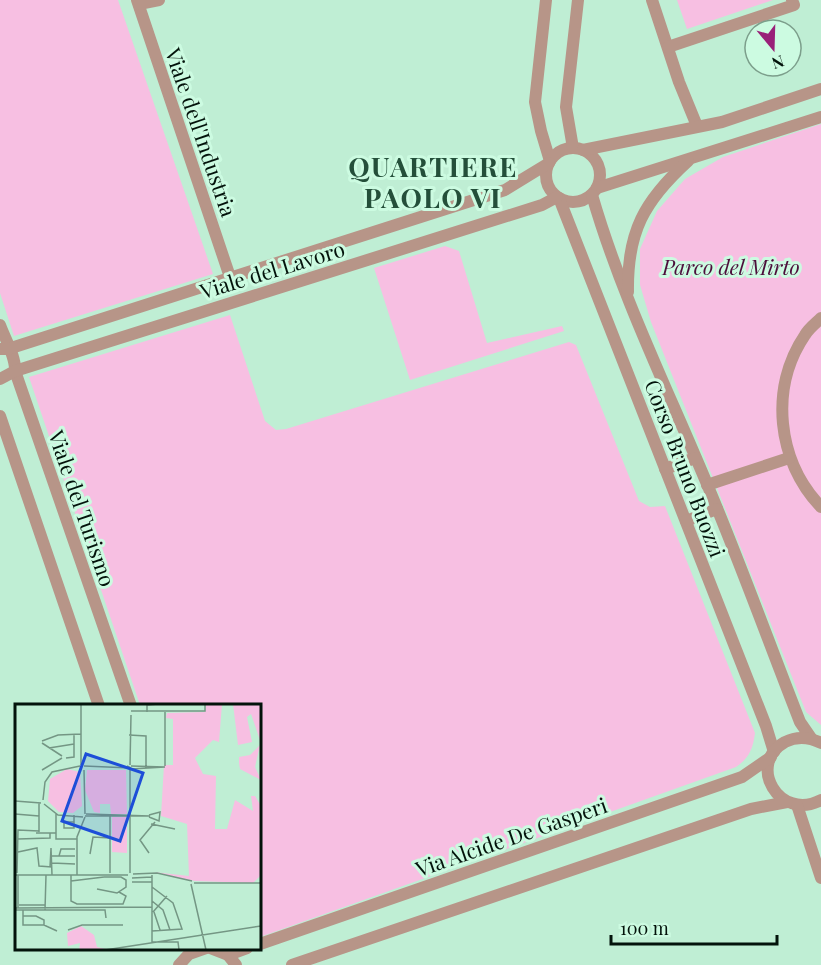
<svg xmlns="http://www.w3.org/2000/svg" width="821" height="965" font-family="'Playfair Display',serif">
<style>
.green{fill:#f7bfe2}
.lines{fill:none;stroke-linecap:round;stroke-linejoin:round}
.street{stroke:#b79588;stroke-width:12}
.labels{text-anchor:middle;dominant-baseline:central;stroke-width:6;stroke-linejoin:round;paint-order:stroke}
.street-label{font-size:21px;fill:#03130b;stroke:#ccfbe1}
.park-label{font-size:21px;font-style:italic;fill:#4c0e3b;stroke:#ccfbe1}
.district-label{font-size:27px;font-weight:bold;letter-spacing:1.5px;fill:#244f3a;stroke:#ccfbe1}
.inset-road{fill:none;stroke:#749684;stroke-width:1.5}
.view{fill:#1d4ed8;fill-opacity:0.15;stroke:#1d4ed8;stroke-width:3}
.inset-edge{fill:none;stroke:#03130b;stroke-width:3}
</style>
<rect width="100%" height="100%" fill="#bfeed4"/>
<!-- green -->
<g class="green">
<path d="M0,0h118l95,274 -199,62 -14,-43z"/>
<path d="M677,0h96l-86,29z"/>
<path d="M821,124v601l-15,-13 -155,-390 -11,-37v-36l17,-38 28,-32 38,-22z"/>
<path d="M445,246l14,5 28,92 75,-17 2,5 -154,49 -36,-112z"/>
<path d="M230,315l35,106 11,9 10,-1 283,-87 7,3 63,156 11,6 15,-1 90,227c-2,16 -6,25 -19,34l-476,170v-231l-120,-1 -111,-328z"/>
</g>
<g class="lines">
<!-- street -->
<g class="street">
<path d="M137,0l93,277"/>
<path d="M546,0l-11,102 6,29 9,30"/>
<path d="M652,0l27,82 18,44"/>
<path d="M139,4l20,-4"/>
<path d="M668,47l126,-42 -2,-5"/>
<circle cx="573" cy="175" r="27"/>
<path d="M573,148l-7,-41 12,-107"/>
<path d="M583,150l139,-28 99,-33"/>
<path d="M597,188l224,-71"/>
<path d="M592,195c29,100 75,193 115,289 33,78 62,159 93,238l11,16"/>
<path d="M559,198l207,528 8,26"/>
<path d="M628,292c-1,-60 16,-91 60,-131"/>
<path d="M821,318c-5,5 -12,10 -16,17 -36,53 -28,126 16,172"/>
<path d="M0,325c5,14 16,32 15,46l116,335"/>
<path d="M0,349h8l497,-159 44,-27"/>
<path d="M0,379l15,-8 527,-166 15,-8"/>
<path d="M0,416l99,290"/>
<path d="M665,469l30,-11"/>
<path d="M707,485l82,-27"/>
<path d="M686,521l31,-12"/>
<path d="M821,743c-12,-6 -24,-7 -36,-1 -39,22 -6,80 36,58"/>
<path d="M797,805l24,73"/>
<path d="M260,944l482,-167 29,-20"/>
<path d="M210,948l18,7 8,10"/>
<path d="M228,955l19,-7"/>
<path d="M179,965l10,-11 17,-6"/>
<path d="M292,965l459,-156 36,-7"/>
</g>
</g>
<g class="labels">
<!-- street labels -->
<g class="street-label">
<text transform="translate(202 132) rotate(71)">Viale dell'Industria</text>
<text transform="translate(272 269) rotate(-17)">Viale del Lavoro</text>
<text transform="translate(686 468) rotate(69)">Corso Bruno Buozzi</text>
<text transform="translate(83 508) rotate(71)">Viale del Turismo</text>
<text transform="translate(511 836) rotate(-19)">Via Alcide De Gasperi</text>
</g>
<!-- park labels -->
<g class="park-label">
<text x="731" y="266">Parco del Mirto</text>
</g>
<!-- district labels -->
<g class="district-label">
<text x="433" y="166">QUARTIERE<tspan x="433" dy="31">PAOLO VI</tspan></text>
</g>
</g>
<!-- overview -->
<g transform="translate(15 704)">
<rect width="246" height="246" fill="#bfeed4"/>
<path d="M191,0h16l-3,38 -6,-2 -18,18 8,16 13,2 -1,53h12l8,-29 18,11 -2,-15h4l6,10v69l-8,8 -58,-2 -42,-9 36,4 -2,-52 -26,-8 3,-51h9v-46l-7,-1 1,-5 38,-1zM218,0h28v39l-10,-29 -4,3 5,25 -14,3zM245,41l-5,22 6,13 -21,-11 -1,-6v-6l11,-2zM52,65l13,3 2,34 -9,7 -14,-1 -11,-11 2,-22zM72,66h39l1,44h-16l-1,-10h-10v9l-6,-1 -9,-22zM97,113h15v36l-15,-1zM66,222l13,9 3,12 8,2 -26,1 1,-7 -12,3 -1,-13z" fill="#f7bfe2"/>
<path class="inset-road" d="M116,7h74v-7M132,8v-7l11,-1M114,31l17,1v32M27,37l16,-6 23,-1M27,39l20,13M34,44l25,-4M51,54l8,-1v-23M66,61v-61M115,61l1,-50M69,62l47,2 -4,-2M150,62v-54M116,65l34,-2 -34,-1M27,66l20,-12M69,66l1,44M28,96l2,-18 7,-10 28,-6M0,97l26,2M29,100l14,11 25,2M0,110l24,2M41,110v25h21M59,111v13h-10v-6h10M70,112h65l-64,-2M134,113l10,4 1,-9 -11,3M136,120l24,5M24,128v-29M21,129h20M3,135l32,-1v-5M3,148l19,-4 2,18 13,1M134,149l-9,-13 15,-18M75,150l3,-17 17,1M37,152h23M44,152l2,-7h14M37,159l23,1M35,163l1,-19 1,27M2,169l1,-43 21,1M95,169v-57M115,169v-104M118,170l24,-1 35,8M0,171h113M3,171v33M56,171v26l6,3h46l3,-8 -7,-4M62,171v-38l8,-20M137,171v67h26l1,8M117,174l20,-1M56,177l33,-4M117,178h20M179,179h67M176,180l15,66M137,183l21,16 9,26 -30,2M82,185l20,4 9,-6v-7l-5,-3h-17M137,197l11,9 7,20M4,201h26M0,204l137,-1M0,206h90l1,8M8,206v15h21l13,6M30,206l1,-35M138,208l14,-16M139,208l6,18M8,212h13l8,4v5M53,226l14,-5h41M90,246l156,-24"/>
<path class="view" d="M71,50l57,19 -23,68 -58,-20z"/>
<rect width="246" height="246" class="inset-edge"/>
</g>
<!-- north arrow -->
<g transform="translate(773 48) rotate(161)"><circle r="28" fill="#ccfbe1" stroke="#7c9e8b" stroke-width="1.5"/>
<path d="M0-4.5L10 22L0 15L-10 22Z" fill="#992079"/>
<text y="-9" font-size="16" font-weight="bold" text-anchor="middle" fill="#03130b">N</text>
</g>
<!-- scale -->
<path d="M611 935v9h166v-9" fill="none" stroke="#03130b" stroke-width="3"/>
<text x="620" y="935" font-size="18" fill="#03130b" stroke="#ccfbe1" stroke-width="4.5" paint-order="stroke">100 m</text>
</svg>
